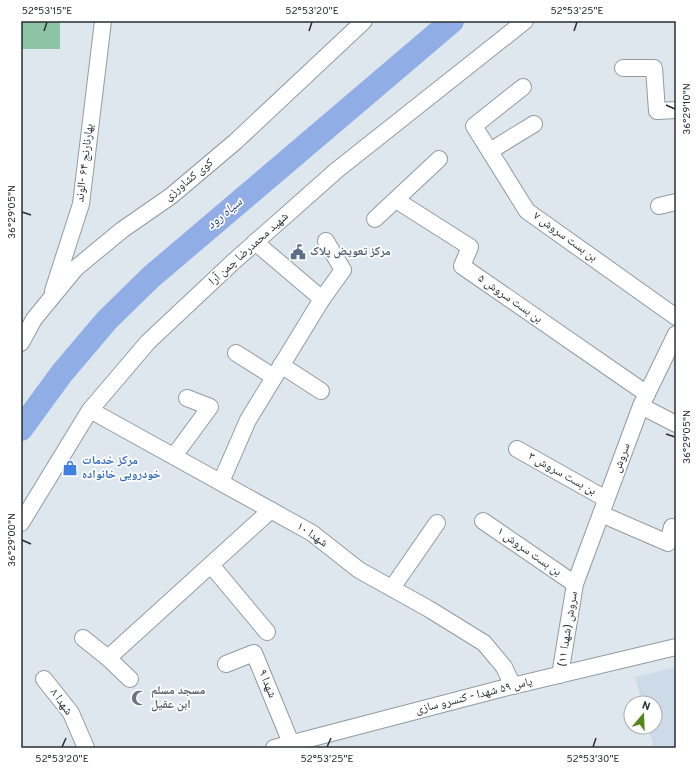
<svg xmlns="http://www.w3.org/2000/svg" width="697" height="769" font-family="Overpass,'Noto Naskh Arabic',sans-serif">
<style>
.built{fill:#cddbe8}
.green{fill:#8cc4a5}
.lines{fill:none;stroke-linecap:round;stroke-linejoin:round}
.river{stroke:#91ade6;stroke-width:24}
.minor-casing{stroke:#929ba2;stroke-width:18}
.minor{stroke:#fff;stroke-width:16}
.ticks{fill:none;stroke:#2a2e30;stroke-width:1.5}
.labels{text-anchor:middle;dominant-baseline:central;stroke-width:3.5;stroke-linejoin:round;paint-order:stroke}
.street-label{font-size:12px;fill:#2a2e30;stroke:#fff}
.service-label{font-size:12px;font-weight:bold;fill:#4e5e75;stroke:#fff;text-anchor:start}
.shop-label{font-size:12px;font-weight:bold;fill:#366cbe;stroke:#fff;text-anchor:start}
.worship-label{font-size:12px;font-weight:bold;fill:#5b616d;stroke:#fff;text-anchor:start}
.water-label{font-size:13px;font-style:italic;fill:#264387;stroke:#fff}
.neatline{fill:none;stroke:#2a2e30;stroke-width:1.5}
.ticks-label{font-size:10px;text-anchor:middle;fill:#2a2e30}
</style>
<rect width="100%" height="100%" fill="#dee7ee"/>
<!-- built -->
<path class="built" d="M676,667v81h-22l-6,-21h7v-24h-13l-7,-26z"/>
<!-- green -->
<rect class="green" x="21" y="21" width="39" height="28"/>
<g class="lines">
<!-- river -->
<path class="river" d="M21,429l41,-56 45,-53 44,-43 301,-256"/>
<!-- minor casing -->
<g class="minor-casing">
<g id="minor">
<path d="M623,68h31l3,43 19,-1"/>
<path d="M523,87l-49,39 53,85 149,106"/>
<path d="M490,151l44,-27"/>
<path d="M396,200l74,47 -8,19 185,128"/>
<path d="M659,206l17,-4"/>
<path d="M375,219l64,-60"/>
<path d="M53,291l28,-87 22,-183"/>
<path d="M322,299l21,-29 -17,-29"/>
<path d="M21,343l13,-24 42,-51 46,-38 49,-34 64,-54 129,-121"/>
<path d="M236,353l38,24"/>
<path d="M281,365l40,26"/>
<path d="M641,406l35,18"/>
<path d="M90,410l222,123 47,37 70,39 55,34 20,24 9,19"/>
<path d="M517,449l89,50"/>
<path d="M174,456l36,-49 -23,-9"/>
<path d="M221,482l27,-62 74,-121 -67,-57"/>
<path d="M601,514l67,29 4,-16"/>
<path d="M483,521l92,63"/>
<path d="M21,523l69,-113 58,-68 84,-79 105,-93 188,-149"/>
<path d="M211,565l56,67"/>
<path d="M392,588l45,-65"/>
<path d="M83,638l25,20 163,-148"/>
<path d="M108,658l22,21"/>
<path d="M226,664l28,-11 37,90"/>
<path d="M560,675l15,-91 66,-178 35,-72"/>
<path d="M44,679l27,34 15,35"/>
<path d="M274,748l226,-59 176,-42"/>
</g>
</g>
<!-- minor -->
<use href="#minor" class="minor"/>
</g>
<!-- ticks -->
<path class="ticks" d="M44,31l3,-9M309,31l3,-9M574,31l3,-9M666,105l9,4M22,212l9,3M666,434l9,3M22,540l9,4M62,747l4,-9M327,747l4,-9M593,747l3,-9"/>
<!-- icons -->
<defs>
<g id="civic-bare" transform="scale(1.2)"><path d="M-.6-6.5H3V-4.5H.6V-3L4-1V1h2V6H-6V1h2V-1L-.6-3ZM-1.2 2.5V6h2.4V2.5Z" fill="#5c6f8a" stroke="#fff" stroke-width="2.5" paint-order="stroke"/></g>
<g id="shop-bare" transform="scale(1.2)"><path d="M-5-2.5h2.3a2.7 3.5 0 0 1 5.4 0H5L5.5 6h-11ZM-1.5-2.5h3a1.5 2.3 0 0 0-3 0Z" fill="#3f7fe0" stroke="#fff" stroke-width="2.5" paint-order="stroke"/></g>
<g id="mosque-bare" transform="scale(1.2)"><path d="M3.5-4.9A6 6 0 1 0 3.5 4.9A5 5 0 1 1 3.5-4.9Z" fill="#6b7280" stroke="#fff" stroke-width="2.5" paint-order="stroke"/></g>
</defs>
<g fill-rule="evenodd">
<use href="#civic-bare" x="298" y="252"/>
<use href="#shop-bare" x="70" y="468"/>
<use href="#mosque-bare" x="139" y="698"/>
</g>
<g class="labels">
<!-- street labels -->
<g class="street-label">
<text transform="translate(85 163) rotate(-83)">بهارنارنج ۶۴ -الوند</text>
<text transform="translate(189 180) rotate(-39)">کوی کشاورزی</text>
<text transform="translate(565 237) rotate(36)">بن بست سروش ۷</text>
<text transform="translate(249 249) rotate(-42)">شهید محمدرضا چمن آرا</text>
<text transform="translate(510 299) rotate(35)">بن بست سروش ۵</text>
<text transform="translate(622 458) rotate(-70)">سروش</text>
<text transform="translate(562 474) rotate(29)">بن بست سروش ۳</text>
<text transform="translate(312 535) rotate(34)">شهدا ۱۰</text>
<text transform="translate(529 552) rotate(35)">بن بست سروش ۱</text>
<text transform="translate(568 629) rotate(-81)">سروش (شهدا ۱۱)</text>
<text transform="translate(267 684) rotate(68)">شهدا ۹</text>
<text transform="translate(474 696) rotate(-14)">یاس ۵۹ شهدا - کنسرو سازی</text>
<text transform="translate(61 702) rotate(54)">شهدا ۸</text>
</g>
<!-- service labels -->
<g class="service-label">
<text x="310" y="252">مرکز تعویض پلاک</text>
</g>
<!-- shop labels -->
<g class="shop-label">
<text x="82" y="461">مرکز خدمات<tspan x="82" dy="14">خودرویی خانواده</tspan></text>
</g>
<!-- worship labels -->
<g class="worship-label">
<text x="151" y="691">مسجد مسلم<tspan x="151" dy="14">ابن عقیل</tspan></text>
</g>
<!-- water labels -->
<g class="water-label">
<text transform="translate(225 214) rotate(-40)">سیاه رود</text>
</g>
</g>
<!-- border -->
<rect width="697" height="769" fill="none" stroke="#ffffff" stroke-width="44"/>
<!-- north arrow -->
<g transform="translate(643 715) rotate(19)"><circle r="19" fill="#ffffff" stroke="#aaabac"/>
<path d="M0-3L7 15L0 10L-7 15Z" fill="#548517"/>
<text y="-6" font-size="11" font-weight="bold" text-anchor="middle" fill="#2a2e30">N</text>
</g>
<rect x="22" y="22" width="653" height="725" class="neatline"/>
<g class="ticks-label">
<text x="47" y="14">52°53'15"E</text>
<text x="312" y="14">52°53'20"E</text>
<text x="577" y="14">52°53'25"E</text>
<text transform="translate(686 109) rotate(-90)" y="4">36°29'10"N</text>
<text transform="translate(11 212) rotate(-90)" y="4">36°29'05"N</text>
<text transform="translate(686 437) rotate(-90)" y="4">36°29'05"N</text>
<text transform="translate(11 540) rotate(-90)" y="4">36°29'00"N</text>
<text x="62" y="762">52°53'20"E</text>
<text x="327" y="762">52°53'25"E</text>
<text x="593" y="762">52°53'30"E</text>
</g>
</svg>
